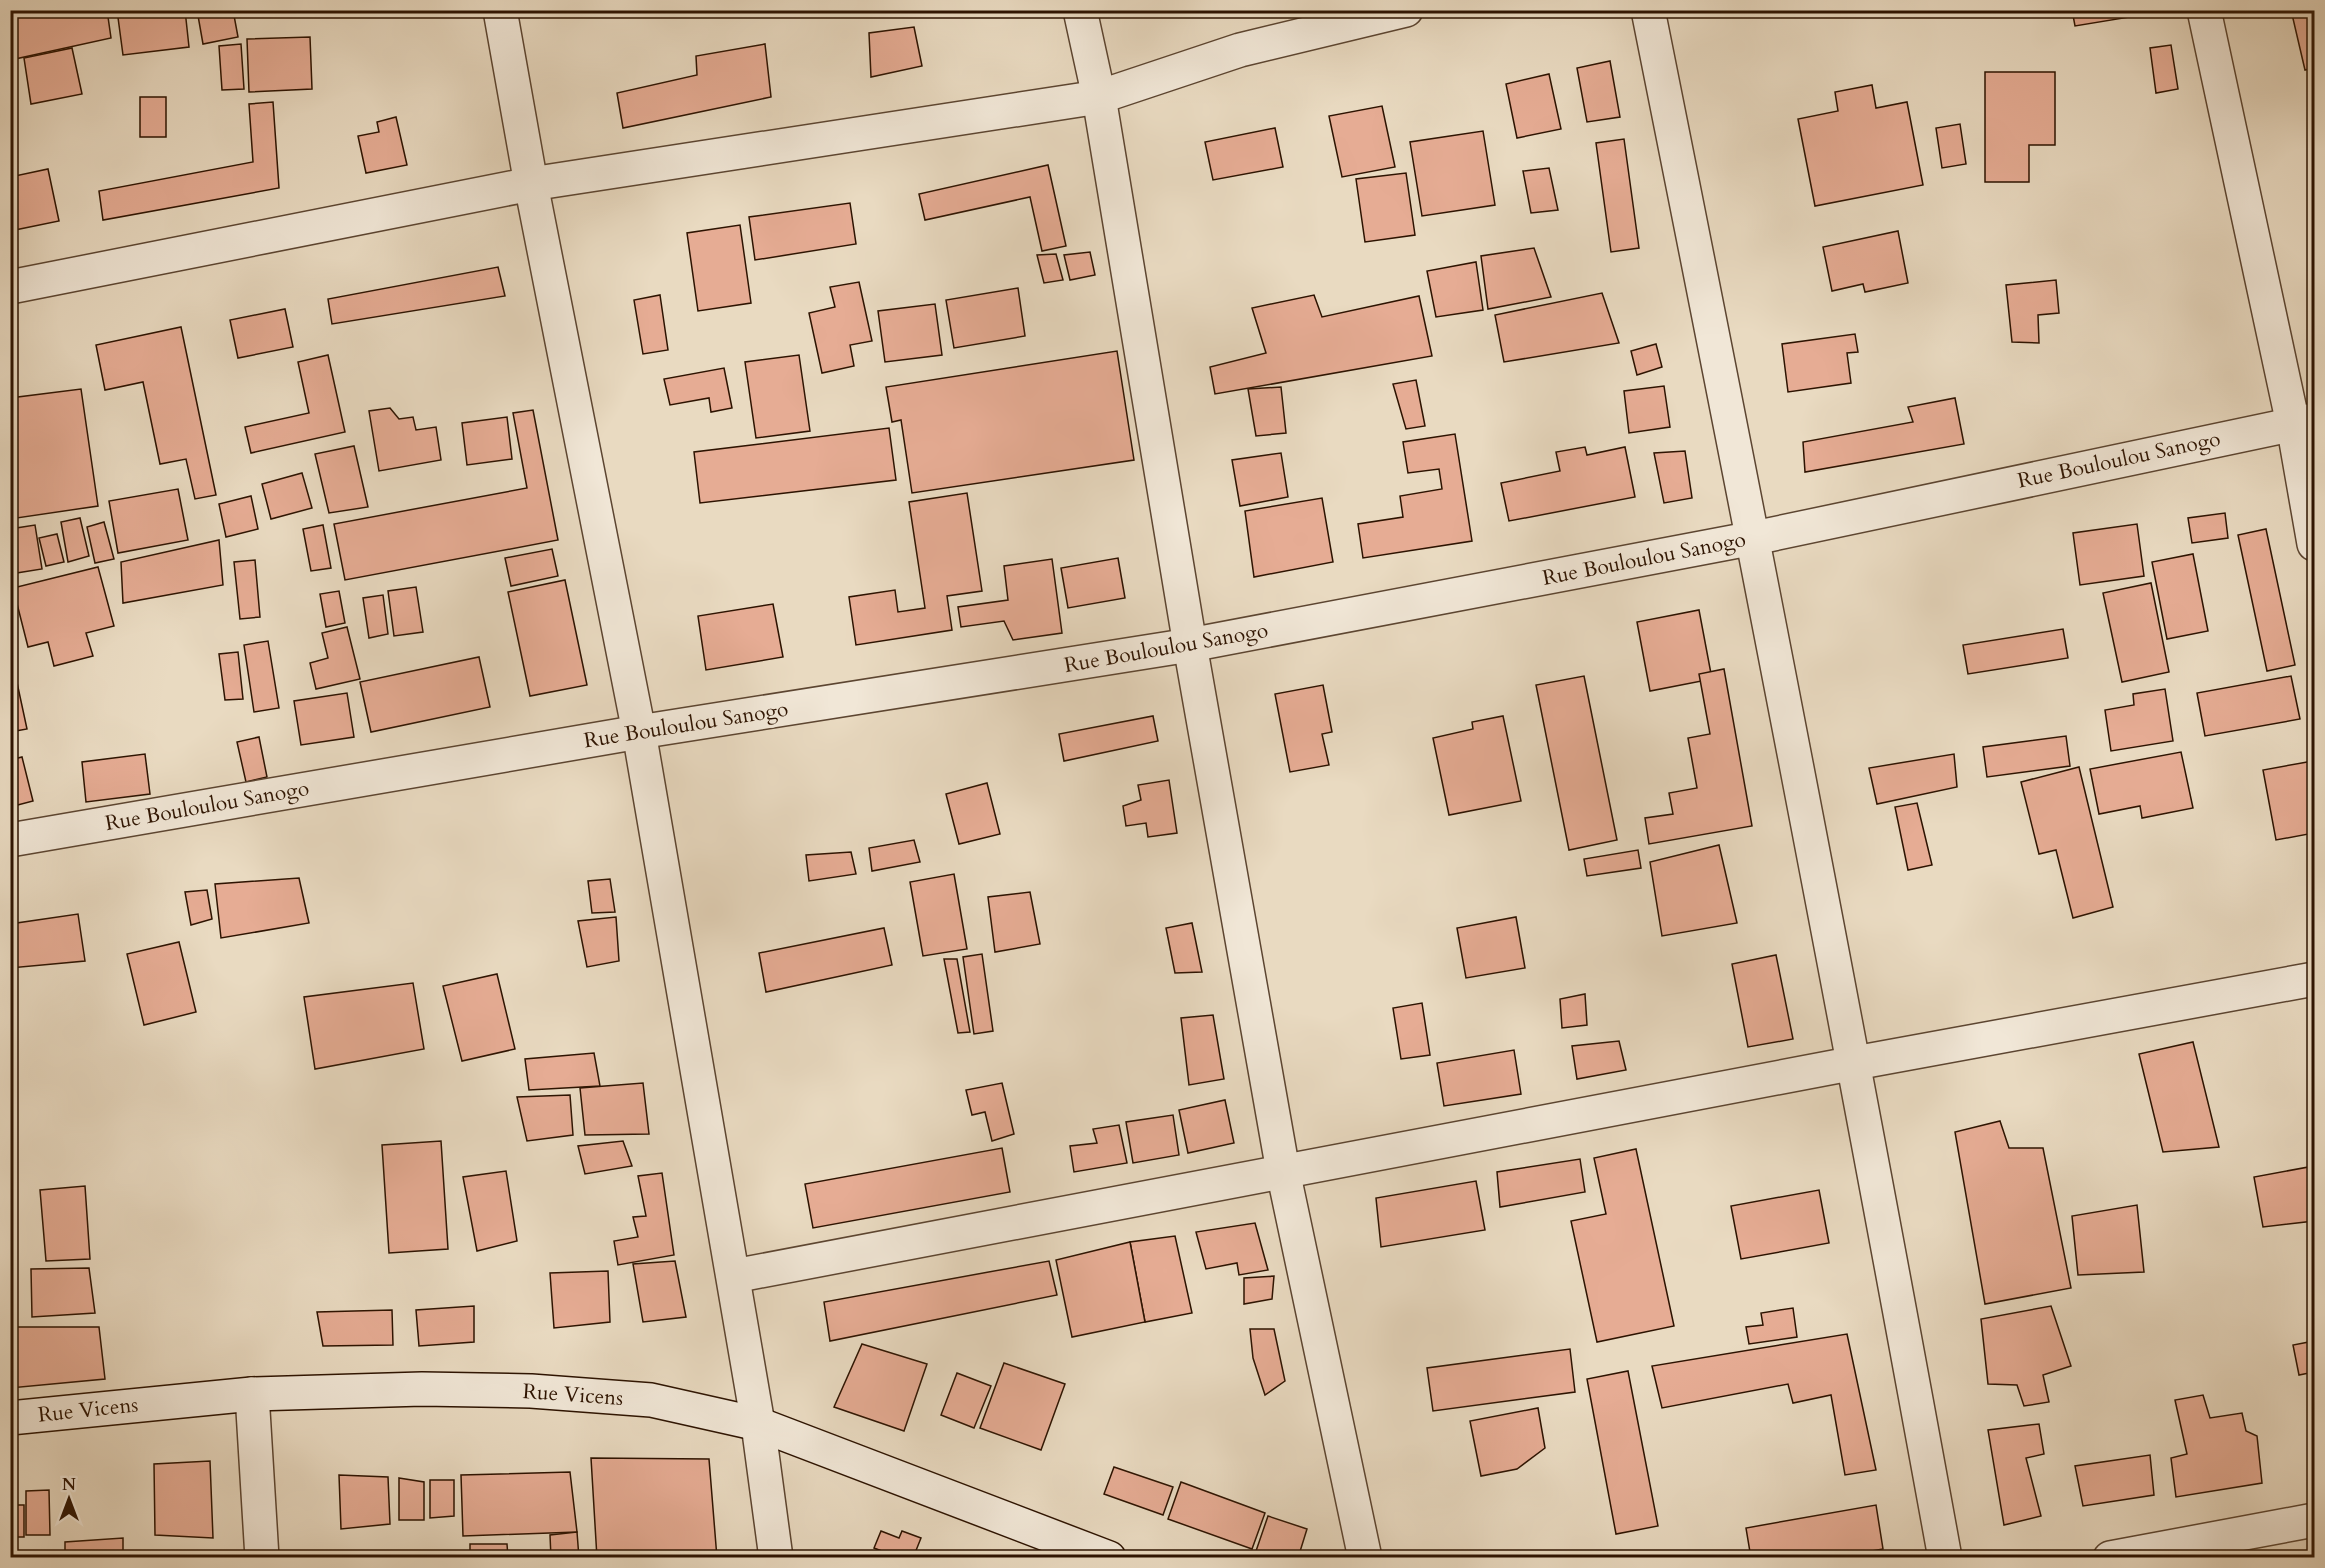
<svg xmlns="http://www.w3.org/2000/svg" width="2325" height="1568" font-family="Cardo,serif">
<style>
.building{fill:#e6ac94;stroke:#2d1301;stroke-width:1.5}
.lines{fill:none;stroke-linecap:round;stroke-linejoin:round}
.street-casing{stroke:#5c4531;stroke-width:36}
.secondary-casing{stroke:#2d1301;stroke-width:36}
.street{stroke:#f1e7d7;stroke-width:33}
.secondary{stroke:#f1e7d7;stroke-width:33}
.labels{text-anchor:middle;dominant-baseline:central;stroke-width:6;stroke-linejoin:round;paint-order:stroke}
.street-label{font-size:21px;fill:#2d1301;stroke:#f1e7d7}
</style>
<rect width="100%" height="100%" fill="#e9dac1"/>
<filter id="stains"><feTurbulence type="fractalNoise" baseFrequency=".00333" numOctaves="4"/><feColorMatrix values="0 0 0 0 .2 0 0 0 0 .09 0 0 0 0 .02 0 0 0 .5 -.17"/></filter>
<radialGradient id="worn" r=".72"><stop offset=".6" stop-color="#630" stop-opacity="0"/><stop offset="1" stop-color="#630" stop-opacity=".3"/></radialGradient>
<!-- building -->
<g class="building">
<path d="M10,10h97l4,28 -96,21 -5,-27z"/>
<path d="M117,10h68l4,37 -66,8z"/>
<path d="M197,10h36l5,27 -35,7z"/>
<path d="M2072,10h69l1,5 -67,11z"/>
<path d="M2291,10h23v58l-9,2z"/>
<path d="M914,27l8,39 -51,11 -2,-44z"/>
<path d="M310,37l2,52 -63,3 -2,-53z"/>
<path d="M241,44l3,45 -22,1 -3,-44z"/>
<path d="M765,44l6,53 -148,31 -6,-35 80,-18 -1,-19z"/>
<path d="M2171,45l7,44 -22,4 -6,-45z"/>
<path d="M72,48l10,46 -51,10 -7,-46z"/>
<path d="M1610,61l10,56 -33,5 -10,-54z"/>
<path d="M1985,72h70v73h-26v37h-44z"/>
<path d="M1549,74l12,55 -44,9 -11,-54z"/>
<path d="M10,78l6,52h-6z"/>
<path d="M1872,85l4,23 31,-6 16,83 -108,21 -17,-87 40,-8 -3,-19z"/>
<rect x="140" y="97" width="26" height="40"/>
<path d="M2314,101v38l-6,-37z"/>
<path d="M273,102l6,86 -176,32 -4,-29 154,-29 -4,-58z"/>
<path d="M1382,106l13,61 -53,10 -13,-61z"/>
<path d="M396,117l11,48 -41,8 -8,-37 21,-4 -2,-10z"/>
<path d="M1960,124l6,40 -24,4 -6,-40z"/>
<path d="M1275,128l8,39 -70,13 -8,-38z"/>
<path d="M1483,131l12,74 -73,11 -12,-74z"/>
<path d="M1624,139l15,109 -28,4 -15,-109z"/>
<path d="M1048,165l18,81 -24,5 -12,-54 -105,23 -6,-26z"/>
<path d="M1549,168l9,42 -27,3 -8,-42z"/>
<path d="M48,169l11,52 -49,10v-54z"/>
<path d="M1406,173l9,62 -50,7 -9,-63z"/>
<path d="M850,203l6,41 -101,16 -6,-43z"/>
<path d="M740,225l11,78 -53,8 -11,-78z"/>
<path d="M1898,231l10,52 -43,9 -2,-8 -31,7 -9,-44z"/>
<path d="M1534,248l17,49 -63,12 -7,-53z"/>
<path d="M1090,252l5,23 -25,5 -6,-25z"/>
<path d="M1056,254l7,26 -19,3 -7,-28z"/>
<path d="M1476,262l7,48 -47,7 -9,-46z"/>
<path d="M498,267l7,29 -173,28 -4,-25z"/>
<path d="M2056,280l3,33 -21,2 1,28 -27,-1 -6,-57z"/>
<path d="M859,282l13,59 -22,4 4,21 -32,7 -13,-60 26,-6 -5,-20z"/>
<path d="M1018,288l7,48 -71,12 -8,-48z"/>
<path d="M1602,293l17,50 -115,19 -9,-47z"/>
<path d="M660,295l8,55 -25,4 -9,-54z"/>
<path d="M1314,295l8,22 97,-21 13,60 -217,38 -5,-27 56,-14 -14,-45z"/>
<path d="M935,304l7,51 -57,7 -7,-51z"/>
<path d="M285,309l8,38 -55,11 -8,-38z"/>
<path d="M181,327l35,168 -21,4 -9,-40 -26,5 -17,-82 -38,8 -9,-45z"/>
<path d="M1855,334l3,18 -11,1 4,30 -63,9 -6,-48z"/>
<path d="M1656,344l6,23 -25,8 -6,-24z"/>
<path d="M1117,351l17,109 -222,33 -11,-73 -9,2 -6,-35z"/>
<path d="M328,355l17,77 -94,21 -6,-26 64,-14 -11,-51z"/>
<path d="M799,355l11,76 -54,7 -11,-76z"/>
<path d="M724,368l8,40 -21,4 -2,-14 -39,7 -6,-26z"/>
<path d="M1416,380l9,46 -19,3 -13,-45z"/>
<path d="M1664,386l6,41 -41,6 -5,-42z"/>
<path d="M1281,387l5,46 -30,3 -8,-47z"/>
<path d="M81,389l17,117 -88,13v-121z"/>
<path d="M1955,398l9,46 -159,28 -2,-30 110,-20 -5,-15z"/>
<path d="M390,408l9,11 14,-2 3,13 20,-3 5,33 -62,11 -10,-60z"/>
<path d="M533,410l25,130 -213,40 -11,-56 193,-36 -14,-75z"/>
<path d="M507,417l5,42 -45,6 -5,-42z"/>
<path d="M889,428l7,52 -196,23 -6,-51z"/>
<path d="M1455,434l17,107 -109,17 -5,-34 45,-7 -3,-21 42,-7 -3,-20 -31,4 -5,-31z"/>
<path d="M354,446l14,61 -39,6 -14,-59z"/>
<path d="M1585,447l2,8 38,-8 10,50 -126,24 -8,-38 59,-12 -4,-19z"/>
<path d="M1685,451l7,47 -28,5 -10,-50z"/>
<path d="M1281,453l7,44 -48,9 -8,-46z"/>
<path d="M302,473l10,35 -41,11 -9,-35z"/>
<path d="M178,489l10,51 -70,13 -9,-52z"/>
<path d="M967,493l15,98 -35,5 5,34 -96,15 -7,-48 46,-7 3,22 27,-4 -16,-106z"/>
<path d="M251,496l7,33 -32,8 -7,-33z"/>
<path d="M1322,498l11,64 -79,15 -9,-66z"/>
<path d="M2225,513l3,25 -36,5 -4,-25z"/>
<path d="M80,518l9,38 -21,6 -7,-40z"/>
<path d="M104,522l10,37 -19,4 -8,-36z"/>
<path d="M2137,524l7,52 -64,9 -7,-52z"/>
<path d="M35,525l7,44 -32,5v-45z"/>
<path d="M323,525l8,43 -20,3 -8,-42z"/>
<path d="M2266,529l29,136 -28,6 -29,-136z"/>
<path d="M57,534l7,28 -18,4 -7,-28z"/>
<path d="M219,540l4,45 -100,18 -2,-41z"/>
<path d="M552,549l6,27 -47,10 -6,-28z"/>
<path d="M2193,554l15,77 -41,8 -15,-77z"/>
<path d="M1118,558l7,40 -57,10 -7,-40z"/>
<path d="M1052,559l10,74 -49,7 -9,-19 -43,6 -3,-20 50,-7 -4,-34z"/>
<path d="M255,560l5,57 -20,2 -6,-57z"/>
<path d="M98,567l16,59 -28,7 7,23 -39,10 -6,-24 -20,5 -15,-59z"/>
<path d="M565,580l22,105 -57,11 -22,-104z"/>
<path d="M2151,583l18,89 -47,10 -19,-89z"/>
<path d="M416,587l7,45 -29,4 -6,-45z"/>
<path d="M339,591l6,32 -19,4 -6,-33z"/>
<path d="M383,595l5,39 -19,4 -6,-40z"/>
<path d="M773,604l10,53 -77,13 -8,-54z"/>
<path d="M1699,610l13,69 -62,12 -13,-69z"/>
<path d="M347,627l13,52 -44,10 -6,-26 18,-5 -6,-25z"/>
<path d="M2063,629l5,29 -100,16 -5,-29z"/>
<path d="M268,641l11,67 -25,4 -10,-67z"/>
<path d="M10,650l17,79 -17,3z"/>
<path d="M238,652l5,47 -18,1 -6,-46z"/>
<path d="M479,657l11,50 -119,25 -11,-50z"/>
<path d="M1724,669l28,157 -103,18 -4,-26 28,-4 -4,-21 28,-5 -9,-50 22,-4 -11,-60z"/>
<path d="M1584,676l33,164 -48,10 -33,-165z"/>
<path d="M2291,676l9,43 -95,17 -8,-43z"/>
<path d="M1323,685l9,47 -10,2 7,31 -39,7 -15,-78z"/>
<path d="M2165,689l8,52 -62,10 -6,-41 29,-5 -1,-11z"/>
<path d="M347,693l7,44 -53,8 -7,-44z"/>
<path d="M1153,716l5,25 -94,20 -5,-27z"/>
<path d="M1503,716l18,85 -72,14 -16,-77 40,-9 -1,-7z"/>
<path d="M2066,736l4,30 -83,11 -4,-30z"/>
<path d="M259,737l8,40 -21,5 -9,-40z"/>
<path d="M2181,752l12,56 -51,10 -2,-12 -41,8 -9,-45z"/>
<path d="M145,754l5,40 -64,8 -4,-40z"/>
<path d="M1954,754l3,33 -80,17 -8,-36z"/>
<path d="M22,757l11,44 -23,6v-47z"/>
<path d="M2313,761l1,72 -38,7 -13,-70z"/>
<path d="M2079,767l34,140 -40,11 -17,-68 -17,4 -18,-72z"/>
<path d="M1169,780l8,53 -29,4 -2,-14 -20,3 -3,-20 18,-6 -3,-15z"/>
<path d="M987,783l13,51 -41,10 -13,-50z"/>
<path d="M1917,803l15,62 -24,5 -13,-63z"/>
<path d="M914,840l6,22 -48,9 -3,-23z"/>
<path d="M1719,845l18,78 -75,13 -12,-74z"/>
<path d="M1638,850l3,18 -54,8 -3,-17z"/>
<path d="M851,852l5,22 -47,7 -3,-26z"/>
<path d="M954,874l13,75 -44,7 -13,-74z"/>
<path d="M299,878l10,45 -88,15 -6,-54z"/>
<path d="M610,879l5,33 -23,1 -4,-32z"/>
<path d="M207,890l5,29 -21,6 -6,-33z"/>
<path d="M1030,892l10,52 -45,8 -7,-55z"/>
<path d="M78,914l7,47 -75,7v-44z"/>
<path d="M616,917l3,44 -32,6 -9,-46z"/>
<path d="M1516,917l9,51 -59,10 -9,-50z"/>
<path d="M1192,923l10,49 -27,1 -9,-45z"/>
<path d="M884,928l8,37 -126,27 -7,-39z"/>
<path d="M179,942l17,70 -52,13 -17,-71z"/>
<path d="M982,954l11,77 -19,3 -11,-77z"/>
<path d="M1776,955l17,84 -45,8 -16,-83z"/>
<path d="M944,959h13l13,73 -12,1z"/>
<path d="M497,974l18,75 -53,12 -19,-75z"/>
<path d="M413,983l11,66 -109,20 -11,-72z"/>
<path d="M1585,994l2,31 -25,3 -2,-29z"/>
<path d="M1422,1003l8,52 -29,4 -8,-51z"/>
<path d="M1213,1015l11,64 -35,6 -8,-67z"/>
<path d="M1619,1041l7,29 -49,9 -5,-33z"/>
<path d="M2193,1042l26,105 -56,5 -24,-98z"/>
<path d="M1514,1050l7,44 -77,12 -7,-43z"/>
<path d="M594,1053l6,33 -71,4 -4,-31z"/>
<path d="M643,1083l6,51 -64,1 -5,-47z"/>
<path d="M1002,1083l12,51 -22,7 -7,-29 -13,3 -6,-25z"/>
<path d="M570,1095l3,40 -46,6 -10,-44z"/>
<path d="M1225,1100l9,43 -46,10 -9,-43z"/>
<path d="M1173,1115l6,40 -46,8 -7,-41z"/>
<path d="M2000,1121l9,27h34l28,140 -86,16 -30,-172z"/>
<path d="M1119,1125l8,38 -53,9 -4,-26 27,-3 -4,-14z"/>
<path d="M441,1141l7,108 -59,4 -7,-108z"/>
<path d="M623,1141l9,25 -47,8 -7,-28z"/>
<path d="M1002,1148l8,44 -197,36 -8,-44z"/>
<path d="M1636,1149l38,177 -77,16 -26,-121 35,-7 -12,-56z"/>
<path d="M1580,1159l5,33 -85,15 -3,-35z"/>
<path d="M2314,1166v55l-51,6 -9,-50z"/>
<path d="M506,1171l11,70 -40,10 -14,-74z"/>
<path d="M662,1173l12,82 -56,10 -4,-24 24,-4 -5,-20 13,-1 -8,-40z"/>
<path d="M1476,1181l9,49 -104,17 -5,-49z"/>
<path d="M85,1186l5,73 -44,2 -6,-71z"/>
<path d="M1819,1190l10,53 -88,16 -10,-53z"/>
<path d="M2137,1205l7,67 -66,3 -6,-59z"/>
<path d="M1255,1223l13,47 -29,5 -2,-12 -31,6 -10,-37z"/>
<path d="M1175,1236l17,77 -47,9 -15,-80z"/>
<path d="M1130,1242l15,80 -73,15 -16,-77z"/>
<path d="M675,1261l11,56 -43,5 -10,-58z"/>
<path d="M1049,1261l8,34 -227,46 -6,-39z"/>
<path d="M89,1268l6,45 -63,4 -1,-48z"/>
<path d="M608,1271l2,51 -56,6 -4,-55z"/>
<path d="M1274,1276l-2,23 -28,5v-26z"/>
<path d="M474,1306v36l-55,4 -3,-36z"/>
<path d="M2051,1306l20,60 -28,9 6,27 -25,4 -7,-21 -29,-1 -7,-65z"/>
<path d="M1793,1308l4,29 -48,7 -3,-17 17,-2 -2,-12z"/>
<path d="M392,1310l1,35 -70,1 -6,-34z"/>
<path d="M10,1327h89l6,52 -95,9z"/>
<path d="M1250,1329h24l11,52 -20,14 -12,-37z"/>
<path d="M1847,1334l29,136 -31,5 -14,-80 -38,8 -5,-19 -126,24 -10,-42z"/>
<path d="M2314,1341v31l-15,3 -6,-30z"/>
<path d="M862,1344l65,20 -23,67 -70,-24z"/>
<path d="M1570,1349l5,43 -142,19 -6,-43z"/>
<path d="M1004,1363l61,21 -24,66 -61,-22z"/>
<path d="M1628,1371l30,155 -42,8 -29,-155z"/>
<path d="M957,1373l34,13 -17,42 -33,-13z"/>
<path d="M2203,1395l7,23 32,-5 4,18 11,5 5,47 -86,14 -5,-39 16,-4 -12,-54z"/>
<path d="M1538,1408l7,40 -28,21 -36,7 -11,-55z"/>
<path d="M2039,1424l5,30 -18,4 15,58 -37,9 -16,-95z"/>
<path d="M2150,1455l4,40 -71,11 -8,-40z"/>
<path d="M591,1458l118,1 8,99h-120z"/>
<path d="M210,1461l3,77 -58,-3 -1,-71z"/>
<path d="M1114,1467l59,20 -10,28 -59,-21z"/>
<path d="M570,1472l7,60 -114,4 -2,-61z"/>
<path d="M339,1475l49,2 2,47 -49,5z"/>
<path d="M399,1478l25,4v38h-25z"/>
<path d="M430,1480h24v36l-24,2z"/>
<path d="M1181,1482l84,31 -13,36 -84,-30z"/>
<path d="M49,1490l1,45h-24v-44z"/>
<path d="M10,1505h14v32h-13v7z"/>
<path d="M1876,1505l7,44 -51,9h-81l-5,-30z"/>
<path d="M1268,1516l39,13 -9,29h-23l-19,-7z"/>
<path d="M881,1531l18,7 3,-7 19,7 -8,20h-13l-26,-10z"/>
<path d="M577,1532l2,26h-28l-1,-23z"/>
<path d="M123,1538v20h-58v-16z"/>
<path d="M470,1544h37l1,14h-38z"/>
<path d="M463,1552v6h-51l-1,-5z"/>
</g>
<g class="lines">
<!-- street casing -->
<g class="street-casing">
<g id="street">
<path d="M500,10l31,174 108,548 119,692 18,134"/>
<path d="M1080,10l19,87 91,548 93,526 82,387"/>
<path d="M1648,10c103,515 203,1031 297,1548"/>
<path d="M2204,10l89,414 21,120"/>
<path d="M10,287l521,-103 568,-87 141,-47 166,-40"/>
<path d="M10,840l629,-108 551,-87 564,-107 560,-118"/>
<path d="M734,1276l1121,-213 459,-84"/>
<path d="M252,1394l10,164"/>
<path d="M2110,1558l204,-38"/>
</g>
</g>
<!-- secondary casing -->
<g class="secondary-casing">
<path id="secondary" d="M10,1418l242,-24 170,-5 109,2 120,9 107,24 351,134"/>
</g>
<!-- street -->
<use href="#street" class="street"/>
<!-- secondary -->
<use href="#secondary" class="secondary"/>
</g>
<g class="labels">
<!-- street labels -->
<g class="street-label">
<text transform="translate(2119 460) rotate(-12)">Rue Bouloulou Sanogo</text>
<text transform="translate(1644 559) rotate(-11)">Rue Bouloulou Sanogo</text>
<text transform="translate(1166 648) rotate(-10)">Rue Bouloulou Sanogo</text>
<text transform="translate(686 725) rotate(-9)">Rue Bouloulou Sanogo</text>
<text transform="translate(207 806) rotate(-10)">Rue Bouloulou Sanogo</text>
<text transform="translate(573 1395) rotate(4)">Rue Vicens</text>
<text transform="translate(88 1410) rotate(-6)">Rue Vicens</text>
</g>
</g>
<!-- margin -->
<rect width="2325" height="1568" fill="none" stroke="#e9dac1" stroke-width="36"/>
<rect x="12" y="12" width="2301" height="1544" fill="none" stroke="#2d1301" stroke-width="3"/>
<rect x="18" y="18" width="2289" height="1532" fill="none" stroke="#2d1301" stroke-width="1.5"/>
<!-- north arrow -->
<g transform="translate(69 1499)" stroke="#f1e7d7" stroke-width="4.5" paint-order="stroke">
<path d="M0-4.5L10 22L0 15L-10 22Z" fill="#2d1301"/>
<text y="-9" font-size="16" font-weight="bold" text-anchor="middle" fill="#2d1301">N</text>
</g>
<rect width="100%" height="100%" filter="url(#stains)"/>
<rect width="100%" height="100%" fill="url(#worn)"/>
</svg>
